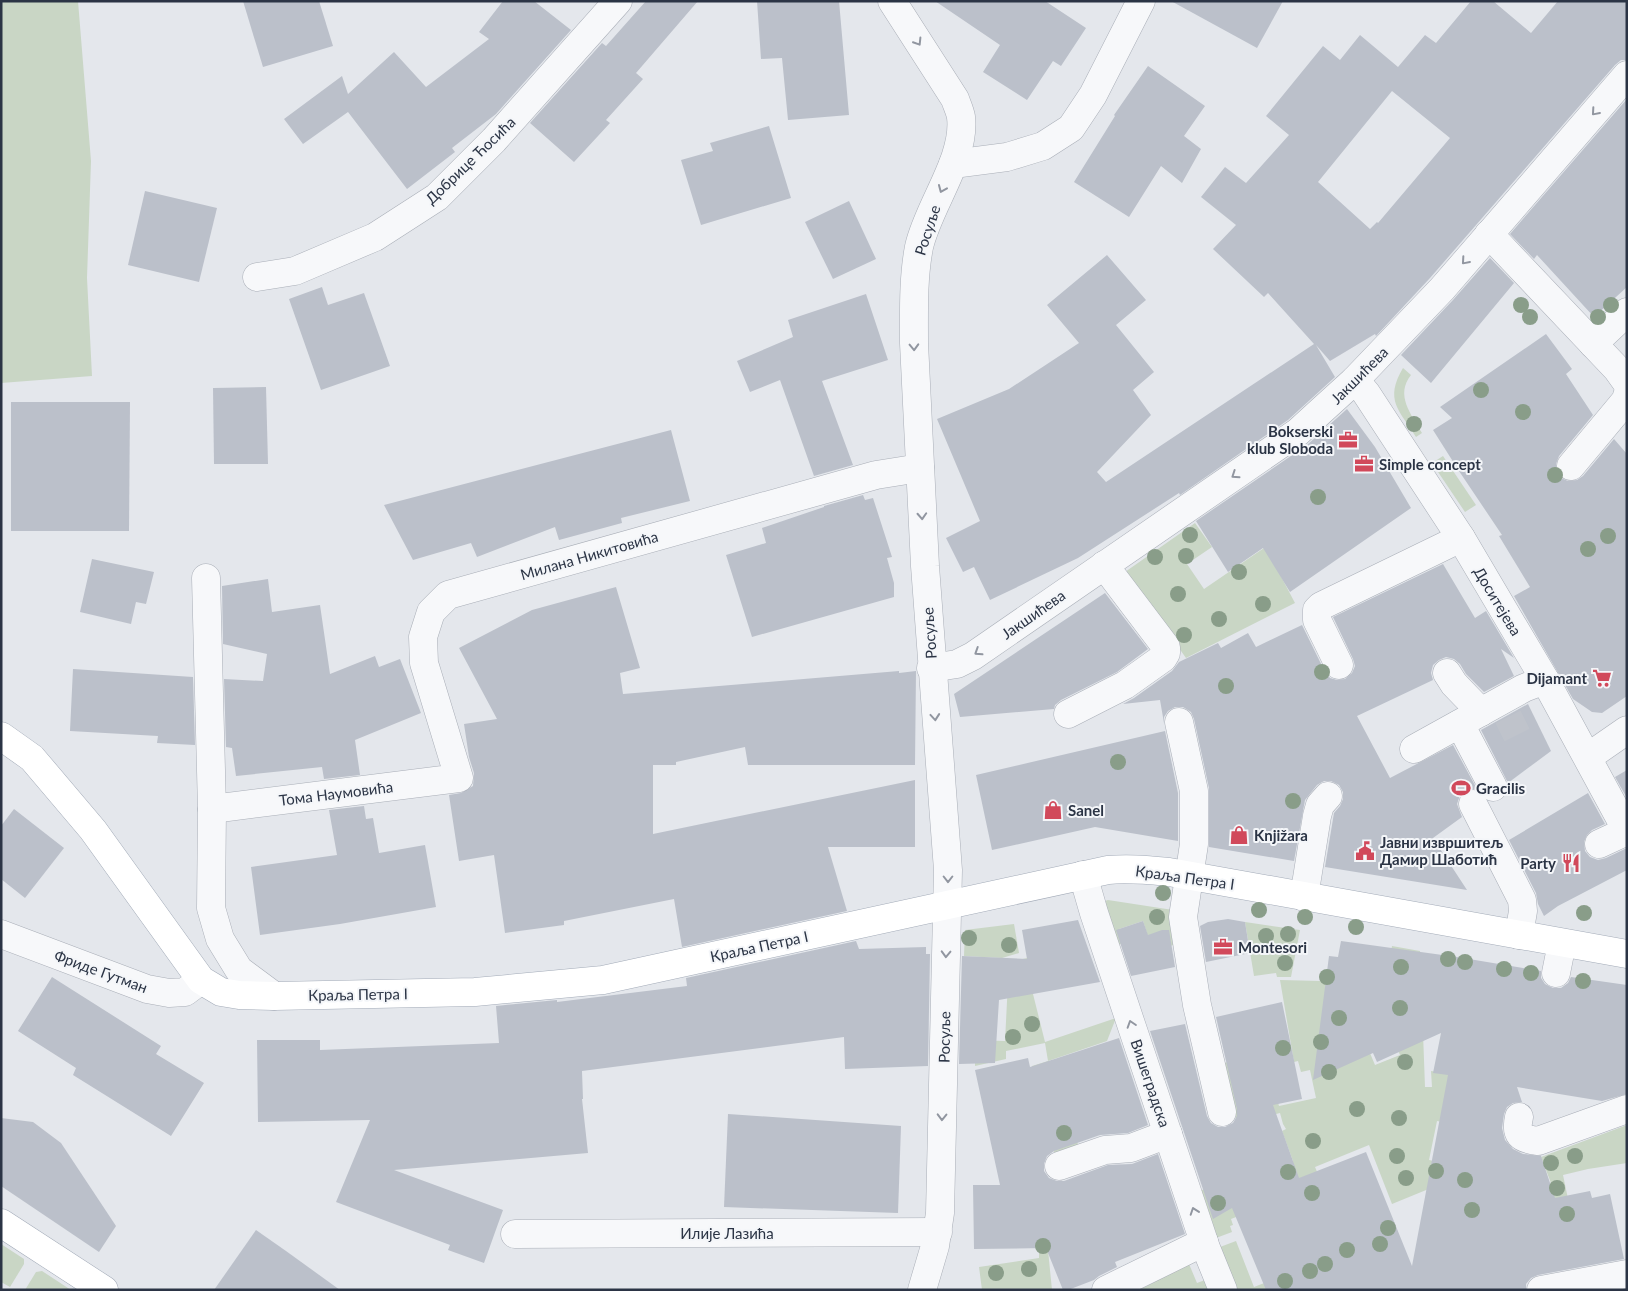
<svg xmlns="http://www.w3.org/2000/svg" width="1628" height="1291" font-family="Lato,sans-serif">
<style>
.green{fill:#c9d6c5}
.building{fill:#bbc0ca;fill-rule:evenodd}
.lines{fill:none;stroke-linecap:round;stroke-linejoin:round}
.minor-tunnel{stroke:#bfc3cb;stroke-width:28;stroke-dasharray:28 14;stroke-linecap:butt}
.minor-casing{stroke:#a9aeb7;stroke-width:29}
.major-casing{stroke:#a3abb8;stroke-width:29}
.minor{stroke:#f7f8fa;stroke-width:28}
.major{stroke:#fff;stroke-width:28}
.tree{fill:#899d89}
.oneway{stroke:#9196a0}
.labels{text-anchor:middle;dominant-baseline:central;stroke-width:4;stroke-linejoin:round;paint-order:stroke}
.street-label{font-size:15px;fill:#2b3445;stroke:#f4f6f9}
.poi-label{font-size:15px;font-weight:bold;fill:#2b3445;stroke:#f4f6f9;text-anchor:start}
</style>
<rect width="100%" height="100%" fill="#e4e7ec"/>
<!-- green -->
<g class="green">
<path d="M1,1h77l13,160 -4,117 5,98 -91,7z"/>
<path d="M1403,368l8,7c-16,20 0,39 11,58l-6,4c-17,-27 -32,-37 -13,-69z"/>
<path d="M1443,456l33,49 -11,7 -33,-49z"/>
<path d="M1195,523l17,24 -25,17 17,25 60,-41 12,19 19,36 -109,55 -61,-86z"/>
<path d="M1108,900l65,10 3,34 -23,8 -10,-31 -24,8 5,14 -7,2 -15,-43z"/>
<path d="M1245,922l55,8 -9,47h-14l-1,-4 -22,3z"/>
<path d="M1014,924l5,29 -17,5 -38,-2 1,-26z"/>
<path d="M1392,946l28,5 5,136h7l-1,-16 21,3 1,-6 25,4 -10,55 -31,-6 -8,39 63,13 -24,8 10,27 17,-6 -11,20 -13,3 -18,-46 -61,25 -23,-59 -54,22 6,14 -5,2 20,53 29,-11 -13,47 -46,18h-71l-15,-43 16,-6 18,46 76,-30 -27,-66 -72,28 2,6 -3,1 2,6 -16,6 -17,-47 49,-16 -1,-3 46,-11 -11,-30 4,-2 -3,-5 -3,-11 -12,3 2,11 -31,7 -15,-71 9,-2 1,2 34,-6 5,21 -17,4 5,20 16,-3 2,7 37,-8 -6,-28 -9,2 -3,-11 -4,1 -14,-82 41,1 2,-10 11,2 -5,21 4,10 13,2 18,42 3,-2 8,19 25,-10 -23,-54 7,-11z"/>
<path d="M1027,958l6,36 12,48 71,-24 -9,23 -59,20 31,86 -24,9 -23,-90 16,-5 -3,-18 -39,8v8l-31,7v-26l30,1 4,-79z"/>
<path d="M1627,1125v38l-39,6 -25,6 12,57 -28,-26 -6,-19 10,-4 -10,-26z"/>
<path d="M1047,1240l5,50h-70l-3,-23 60,-9v-17z"/>
<path d="M1,1244l23,15v5l-14,23 -9,-5z"/>
<path d="M1189,1264l8,19 8,-3 4,10h-70z"/>
<path d="M42,1271l29,19h-46l11,-18z"/>
</g>
<!-- building -->
<g class="building">
<path d="M243,1h76l14,45 -70,21z"/>
<path d="M503,1h31l37,29 -75,84 -44,34 3,4 -48,37 -59,-77 -45,32 -19,-25 58,-43 6,18 46,-42 32,35 63,-48 -10,-7z"/>
<path d="M646,1h52l-62,72 7,6 -37,41 4,3 -36,39 -44,-39 72,-80 4,3z"/>
<path d="M757,1h82l10,114 -61,5 -6,-62 -21,1z"/>
<path d="M935,1h110l41,27 -25,38 -8,-5 -26,39 -44,-28 17,-27z"/>
<path d="M1171,1h112l-26,47z"/>
<path d="M1471,1h22l38,32 27,-32h69v59h-6l-6,5 -185,213 -54,58 -1,-2 -45,27 -14,-16 19,32 -47,43 -108,75 -1,-2 -101,65 -88,42 -16,-33 -11,5 -17,-34 34,-17 -43,-102 72,-30 70,-46 -32,-38 60,-50 39,45 -30,25 38,47 -21,18 18,25 -54,57 9,10 208,-138 -46,-51 -4,4 -51,-48 23,-24 -35,-28 24,-30 21,16 43,-48 -23,-19 57,-70 17,14 20,-25 38,32 27,-32 11,8zM1392,91l58,47 -72,85 -1,-1 -7,7 -52,-47z"/>
<path d="M1148,66l57,40 -21,30 17,13 -19,34 -21,-17 -32,51 -55,-35 41,-66 -1,-1z"/>
<path d="M1627,99v188l-33,30 -57,-62 -3,4 -24,-25z"/>
<path d="M769,126l22,72 -90,27 -20,-65 32,-9 -3,-8z"/>
<path d="M145,191l72,17 -18,74 -71,-17z"/>
<path d="M849,201l27,58 -43,20 -28,-57z"/>
<path d="M1490,258l24,25 -83,100 -30,-28 52,-55z"/>
<path d="M322,287l6,18 36,-12 26,73 -69,24 -32,-91z"/>
<path d="M866,294l22,66 -66,21 31,84 -39,11 -34,-96 -30,12 -13,-31 56,-24 -5,-17z"/>
<path d="M1546,334l26,35 -6,5 27,41 -34,41 -3,8 1,8 4,6 7,3 9,-1 6,-4 31,-37 13,15v242l-25,17 -10,-1 -19,-13 -59,-103 16,-9 -31,-51 3,-1 -43,-64 -26,-41 19,-12 -12,-11z"/>
<path d="M266,387l2,77h-54l-1,-76z"/>
<path d="M11,402h119l-1,129h-118z"/>
<path d="M1347,409l28,38 36,61 -121,84 -27,-44 -35,24 -32,-51 111,-76z"/>
<path d="M671,430l19,71 -69,17 1,5 -63,17 -4,-13 -78,30 -6,-14 -58,17 -29,-55z"/>
<path d="M863,495l2,5 8,-2 19,59 -5,1 7,25v14l-142,40 -26,-82 40,-12 -4,-15 62,-21v-1z"/>
<path d="M92,559l62,13 -8,32 -10,-2 -5,22 -51,-12z"/>
<path d="M1443,564l32,54 11,-7 28,47 -13,-9 13,27 -30,16 -18,-18 -6,-10 -6,-5 -8,-2 -7,3 -6,5 -2,8 2,7 -76,36 33,62 63,-33 24,44 -11,1 -6,5 -3,9 5,13 -29,21 34,52 -142,-23 9,-54 6,-7 3,-7v-7l-4,-7 -8,-4h-7l-7,4 -12,15 -11,61 -85,-14v-59l-15,-69 -3,-7 -8,-5h-8l-7,4 -4,6v6l-4,-23 -37,4 11,-6 38,-27 7,-9 39,-19 3,5 27,-15 8,14 46,-22 23,47 5,6 7,2 8,-1 7,-6 3,-7 -2,-7 -20,-42z"/>
<path d="M268,579l4,33 48,-7 10,69 45,-18 4,11 21,-8 21,54 -66,27 5,35 -36,4 -2,-12 -86,9 -4,-28 -6,-1 -2,-68 39,2 4,-27 -44,-10 -1,-58z"/>
<path d="M616,587l24,81 -20,5 3,21 276,-23v2l17,-2 -1,94h-167l-3,-18 -69,15v3h-23v69l262,-54v67h-87l19,64 -165,36 -8,-48 -110,22v4l-59,8 -11,-78 -35,6 -10,-66 12,-2 12,-7 1,-13 -5,-16 -5,-33 33,-5 -38,-71 73,-38z"/>
<path d="M1105,593l43,56 -31,23 -56,28 -6,5 -1,4 -94,8 -6,-23z"/>
<path d="M73,669l120,8 2,68 -38,-2 1,-7 -88,-5z"/>
<path d="M1528,704l23,47 -43,32 -27,-53z"/>
<path d="M1165,731l13,62v48l-83,-14 -103,23 -16,-75z"/>
<path d="M1627,770v28l-12,-21z"/>
<path d="M1588,793l17,31 -13,6 -5,5 -3,7 1,9 5,6 8,3 8,-2 21,-10v22l-69,36 -14,10 -6,-12 -2,-11 -27,-53z"/>
<path d="M364,806l2,13 7,-1 6,35 46,-8 11,62 -96,17 -80,11 -9,-68 86,-12 -8,-45z"/>
<path d="M14,809l50,39 -39,50 -24,-19v-53z"/>
<path d="M1228,919l17,3 5,31 -44,9 -6,-36 8,-4z"/>
<path d="M1078,920l22,62 -101,18 -4,63 -36,1 3,-108 65,3 -5,-29z"/>
<path d="M1143,921l5,14 14,-5h7l6,37 -44,9 -15,-46z"/>
<path d="M856,941l3,8 67,-2v7h4l-2,112 -83,3 -1,-32 -262,34 1,28h-1l6,54 -194,17 109,40 -19,53 -36,-13 2,-5 -114,-43 34,-82 -112,2 -1,-82h63v10l179,-7 -3,-37 61,-6v2l130,-16 -1,-8z"/>
<path d="M1341,941l116,16 84,14v7l4,6 8,4h8l7,-5 3,-6 56,8v109l-25,7 -85,-14 5,15 -9,1 -6,4 -3,7 -2,14 3,12 8,9 10,5 18,2 14,42 35,-7 2,7 18,-4 14,65 -86,16 -7,3 -5,6v6h-260l-34,-82 -19,11 -63,-188 35,-7 22,92 4,7 7,4h7l8,-4 4,-7v-7l-21,-92 66,-15 20,97 -29,6 26,73 67,-26 46,114 36,-191 -15,-2 8,-40 -64,29 -4,-9 -60,27 16,-124 9,1z"/>
<path d="M52,977l109,69 -5,8 48,29 -33,53 -98,-61 3,-7 -58,-37z"/>
<path d="M1119,1038l29,87 -20,8 -28,2 -46,16 -7,5 -3,8v7l5,7 8,3h7l44,-16 24,-1 26,-10 27,80 -70,28 2,5 -18,9 -5,4 -26,10h-5l-17,-42 -72,1 -1,-64h27l-25,-115 53,-12 2,9z"/>
<path d="M728,1114l173,12 -3,87 -174,-6z"/>
<path d="M1,1118l32,4 28,21 55,83 -17,26 -98,-66z"/>
<path d="M256,1230l30,21 54,39h-126z"/>
</g>
<g class="lines">
<!-- minor-tunnel -->
<path class="minor-tunnel" d="M1508,717l9,18"/>
<!-- minor casing -->
<g class="minor-casing">
<g id="minor">
<path d="M892,1l63,98c2,6 5,12 6,18 5,42 -33,89 -42,130 -6,31 -5,64 -5,96l11,223 23,304 -8,343 -5,33 -13,44"/>
<path d="M953,164l54,-7 36,-11 28,-18 22,-33 48,-94"/>
<path d="M1489,234l128,135 10,14"/>
<path d="M257,277l38,-6 80,-34 62,-40 57,-57 124,-139"/>
<path d="M1593,344l34,-32"/>
<path d="M1355,380l11,13 95,145 84,142 82,151"/>
<path d="M1571,466l55,-66 1,-4"/>
<path d="M206,578l6,231 -1,99 9,31 19,31 35,26"/>
<path d="M1339,665l-22,-45v-10l4,-4 140,-68"/>
<path d="M931,668l26,-4 16,-8 325,-224 24,-22 33,-30 87,-91 185,-214"/>
<path d="M1447,673l7,11 27,28"/>
<path d="M1068,714l57,-29 38,-27 3,-5v-6l-62,-82"/>
<path d="M1179,722l15,69v53l-11,73 14,88 25,107"/>
<path d="M1460,724l33,63"/>
<path d="M1414,749l110,-61 21,-8"/>
<path d="M1588,757l39,-27"/>
<path d="M1473,804l49,96 1,11 -4,24"/>
<path d="M212,809l247,-31 -35,-115 -1,-26 8,-25 17,-17 428,-120 44,-7"/>
<path d="M1599,844l28,-13"/>
<path d="M1083,875l11,38 38,114 74,221 17,42"/>
<path d="M1304,897l13,-81 3,-11 8,-9"/>
<path d="M1,934l146,55 22,4 16,-1 16,-12"/>
<path d="M1556,973l6,-30"/>
<path d="M1519,1117c-4,18 1,22 19,24l89,-32"/>
<path d="M1059,1166l46,-16 26,-2 37,-14"/>
<path d="M515,1234l423,-2"/>
<path d="M1106,1290l98,-48"/>
<path d="M1541,1290l86,-16"/>
</g>
</g>
<!-- major casing -->
<g class="major-casing">
<g id="major">
<path d="M1,736l31,22 61,72 108,150 20,12 18,3 35,1 201,-4 128,-12 505,-110c21,-2 40,0 61,2l458,82"/>
<path d="M1,1223l103,67"/>
</g>
</g>
<!-- minor -->
<use href="#minor" class="minor"/>
<!-- major -->
<use href="#major" class="major"/>
</g>
<!-- trees -->
<g class="tree">
<circle cx="1521" cy="305" r="8"/>
<circle cx="1611" cy="305" r="8"/>
<circle cx="1530" cy="317" r="8"/>
<circle cx="1598" cy="317" r="8"/>
<circle cx="1481" cy="390" r="8"/>
<circle cx="1523" cy="412" r="8"/>
<circle cx="1414" cy="424" r="8"/>
<circle cx="1555" cy="475" r="8"/>
<circle cx="1318" cy="497" r="8"/>
<circle cx="1190" cy="535" r="8"/>
<circle cx="1608" cy="536" r="8"/>
<circle cx="1588" cy="549" r="8"/>
<circle cx="1186" cy="556" r="8"/>
<circle cx="1155" cy="557" r="8"/>
<circle cx="1239" cy="572" r="8"/>
<circle cx="1178" cy="594" r="8"/>
<circle cx="1263" cy="604" r="8"/>
<circle cx="1219" cy="619" r="8"/>
<circle cx="1184" cy="635" r="8"/>
<circle cx="1322" cy="672" r="8"/>
<circle cx="1226" cy="686" r="8"/>
<circle cx="1118" cy="762" r="8"/>
<circle cx="1293" cy="801" r="8"/>
<circle cx="1163" cy="893" r="8"/>
<circle cx="1259" cy="910" r="8"/>
<circle cx="1584" cy="913" r="8"/>
<circle cx="1157" cy="917" r="8"/>
<circle cx="1305" cy="917" r="8"/>
<circle cx="1356" cy="927" r="8"/>
<circle cx="1288" cy="934" r="8"/>
<circle cx="1266" cy="936" r="8"/>
<circle cx="969" cy="938" r="8"/>
<circle cx="1009" cy="945" r="8"/>
<circle cx="1448" cy="959" r="8"/>
<circle cx="1465" cy="962" r="8"/>
<circle cx="1285" cy="963" r="8"/>
<circle cx="1401" cy="967" r="8"/>
<circle cx="1504" cy="969" r="8"/>
<circle cx="1531" cy="973" r="8"/>
<circle cx="1327" cy="977" r="8"/>
<circle cx="1583" cy="981" r="8"/>
<circle cx="1400" cy="1008" r="8"/>
<circle cx="1339" cy="1018" r="8"/>
<circle cx="1032" cy="1024" r="8"/>
<circle cx="1013" cy="1037" r="8"/>
<circle cx="1321" cy="1042" r="8"/>
<circle cx="1283" cy="1048" r="8"/>
<circle cx="1405" cy="1062" r="8"/>
<circle cx="1329" cy="1072" r="8"/>
<circle cx="1357" cy="1109" r="8"/>
<circle cx="1399" cy="1118" r="8"/>
<circle cx="1064" cy="1133" r="8"/>
<circle cx="1313" cy="1141" r="8"/>
<circle cx="1397" cy="1156" r="8"/>
<circle cx="1575" cy="1156" r="8"/>
<circle cx="1551" cy="1163" r="8"/>
<circle cx="1436" cy="1171" r="8"/>
<circle cx="1288" cy="1172" r="8"/>
<circle cx="1406" cy="1178" r="8"/>
<circle cx="1465" cy="1180" r="8"/>
<circle cx="1557" cy="1188" r="8"/>
<circle cx="1312" cy="1193" r="8"/>
<circle cx="1218" cy="1203" r="8"/>
<circle cx="1472" cy="1210" r="8"/>
<circle cx="1567" cy="1214" r="8"/>
<circle cx="1388" cy="1228" r="8"/>
<circle cx="1380" cy="1244" r="8"/>
<circle cx="1043" cy="1246" r="8"/>
<circle cx="1347" cy="1250" r="8"/>
<circle cx="1325" cy="1264" r="8"/>
<circle cx="1029" cy="1269" r="8"/>
<circle cx="1310" cy="1271" r="8"/>
<circle cx="996" cy="1273" r="8"/>
<circle cx="1285" cy="1281" r="8"/>
</g>
<!-- one-way arrows -->
<defs><path id="oneway-chevron" d="M-2-3.5L2.5 0L-2 3.5" fill="none" stroke-width="1.6" stroke-linecap="round" stroke-linejoin="round" transform="scale(1.25)"/></defs>
<g class="oneway">
<use href="#oneway-chevron" transform="translate(918 42) rotate(58)"/>
<use href="#oneway-chevron" transform="translate(1595 112) rotate(131)"/>
<use href="#oneway-chevron" transform="translate(942 189) rotate(113)"/>
<use href="#oneway-chevron" transform="translate(1465 261) rotate(131)"/>
<use href="#oneway-chevron" transform="translate(914 347) rotate(88)"/>
<use href="#oneway-chevron" transform="translate(1235 475) rotate(146)"/>
<use href="#oneway-chevron" transform="translate(922 516) rotate(87)"/>
<use href="#oneway-chevron" transform="translate(978 652) rotate(147)"/>
<use href="#oneway-chevron" transform="translate(935 717) rotate(85)"/>
<use href="#oneway-chevron" transform="translate(948 879) rotate(90)"/>
<use href="#oneway-chevron" transform="translate(946 954) rotate(92)"/>
<use href="#oneway-chevron" transform="translate(1131 1024) rotate(-108)"/>
<use href="#oneway-chevron" transform="translate(942 1117) rotate(91)"/>
<use href="#oneway-chevron" transform="translate(1194 1211) rotate(-109)"/>
</g>
<!-- icons -->
<defs>
<g id="office-bare" transform="scale(1.5)"><path d="M-6-3h4V-5.5h4V-3h4V5H-6ZM-1-4.5V-3h2v-1.5ZM-6 0V1H6V0Z" fill="#d1495b" stroke="#f4f6f9" stroke-width="2.5" paint-order="stroke"/></g>
<g id="supermarket-bare" transform="scale(1.5)"><path d="M-6-5.5h2.5l.6 2H6L4.5 2H-2.5L-4.4-4H-6ZM-1.5 3.2a1.3 1.3 0 1 0 .1 0ZM3 3.2a1.3 1.3 0 1 0 .1 0Z" fill="#d1495b" stroke="#f4f6f9" stroke-width="2.5" paint-order="stroke"/></g>
<g id="stadium-bare" transform="scale(1.5)"><path d="M0-5a6.5 5 0 1 0 0 10a6.5 5 0 1 0 0-10ZM-3.5-1.8h7v3.6h-7Z" fill="#d1495b" stroke="#f4f6f9" stroke-width="2.5" paint-order="stroke"/></g>
<g id="shop-bare" transform="scale(1.5)"><path d="M-5-2.5h2.3a2.7 3.5 0 0 1 5.4 0H5L5.5 6h-11ZM-1.5-2.5h3a1.5 2.3 0 0 0-3 0Z" fill="#d1495b" stroke="#f4f6f9" stroke-width="2.5" paint-order="stroke"/></g>
<g id="civic-bare" transform="scale(1.5)"><path d="M-.6-6.5H3V-4.5H.6V-3L4-1V1h2V6H-6V1h2V-1L-.6-3ZM-1.2 2.5V6h2.4V2.5Z" fill="#d1495b" stroke="#f4f6f9" stroke-width="2.5" paint-order="stroke"/></g>
<g id="restaurant-bare" transform="scale(1.5)"><path d="M-5-6h1v4h1v-4h1v4h1v-4h1v5L-1.5 .5V6h-2V.5L-5-1ZM5-6V6H3V1.5H1.5Q1.5-4 5-6Z" fill="#d1495b" stroke="#f4f6f9" stroke-width="2.5" paint-order="stroke"/></g>
</defs>
<g fill-rule="evenodd">
<use href="#office-bare" x="1348" y="440"/>
<use href="#office-bare" x="1364" y="464"/>
<use href="#supermarket-bare" x="1602" y="678"/>
<use href="#stadium-bare" x="1461" y="788"/>
<use href="#shop-bare" x="1053" y="810"/>
<use href="#shop-bare" x="1239" y="835"/>
<use href="#civic-bare" x="1365" y="851"/>
<use href="#restaurant-bare" x="1571" y="863"/>
<use href="#office-bare" x="1223" y="947"/>
</g>
<g class="labels">
<!-- street labels -->
<g class="street-label">
<text transform="translate(470 160) rotate(-44)">Добрице Ћосића</text>
<text transform="translate(927 230) rotate(-72)">Росуље</text>
<text transform="translate(1359 375) rotate(-45)">Јакшићева</text>
<text transform="translate(589 555) rotate(-16)">Милана Никитовића</text>
<text transform="translate(1498 601) rotate(59)">Доситејева</text>
<text transform="translate(1033 614) rotate(-35)">Јакшићева</text>
<text transform="translate(929 633) rotate(-94)">Росуље</text>
<text transform="translate(336 793) rotate(-7)">Тома Наумовића</text>
<text transform="translate(1185 877) rotate(8)">Краља Петра I</text>
<text transform="translate(759 946) rotate(-12)">Краља Петра I</text>
<text transform="translate(101 971) rotate(20)">Фриде Гутман</text>
<text transform="translate(358 994) rotate(-1)">Краља Петра I</text>
<text transform="translate(944 1037) rotate(-89)">Росуље</text>
<text transform="translate(1151 1083) rotate(71)">Вишеградска</text>
<text x="727" y="1233">Илије Лазића</text>
</g>
<!-- poi labels -->
<g class="poi-label">
<text x="1333" y="431" text-anchor="end">Bokserski<tspan x="1333" dy="17">klub Sloboda</tspan></text>
<text x="1379" y="464">Simple concept</text>
<text x="1587" y="678" text-anchor="end">Dijamant</text>
<text x="1476" y="788">Gracilis</text>
<text x="1068" y="810">Sanel</text>
<text x="1254" y="835">Knjižara</text>
<text x="1380" y="842">Јавни извршитељ<tspan x="1380" dy="17">Дамир Шаботић</tspan></text>
<text x="1556" y="863" text-anchor="end">Party</text>
<text x="1238" y="947">Montesori</text>
</g>
</g>
<!-- border -->
<rect width="1628" height="1291" fill="none" stroke="#2b3445" stroke-width="5"/>
</svg>
